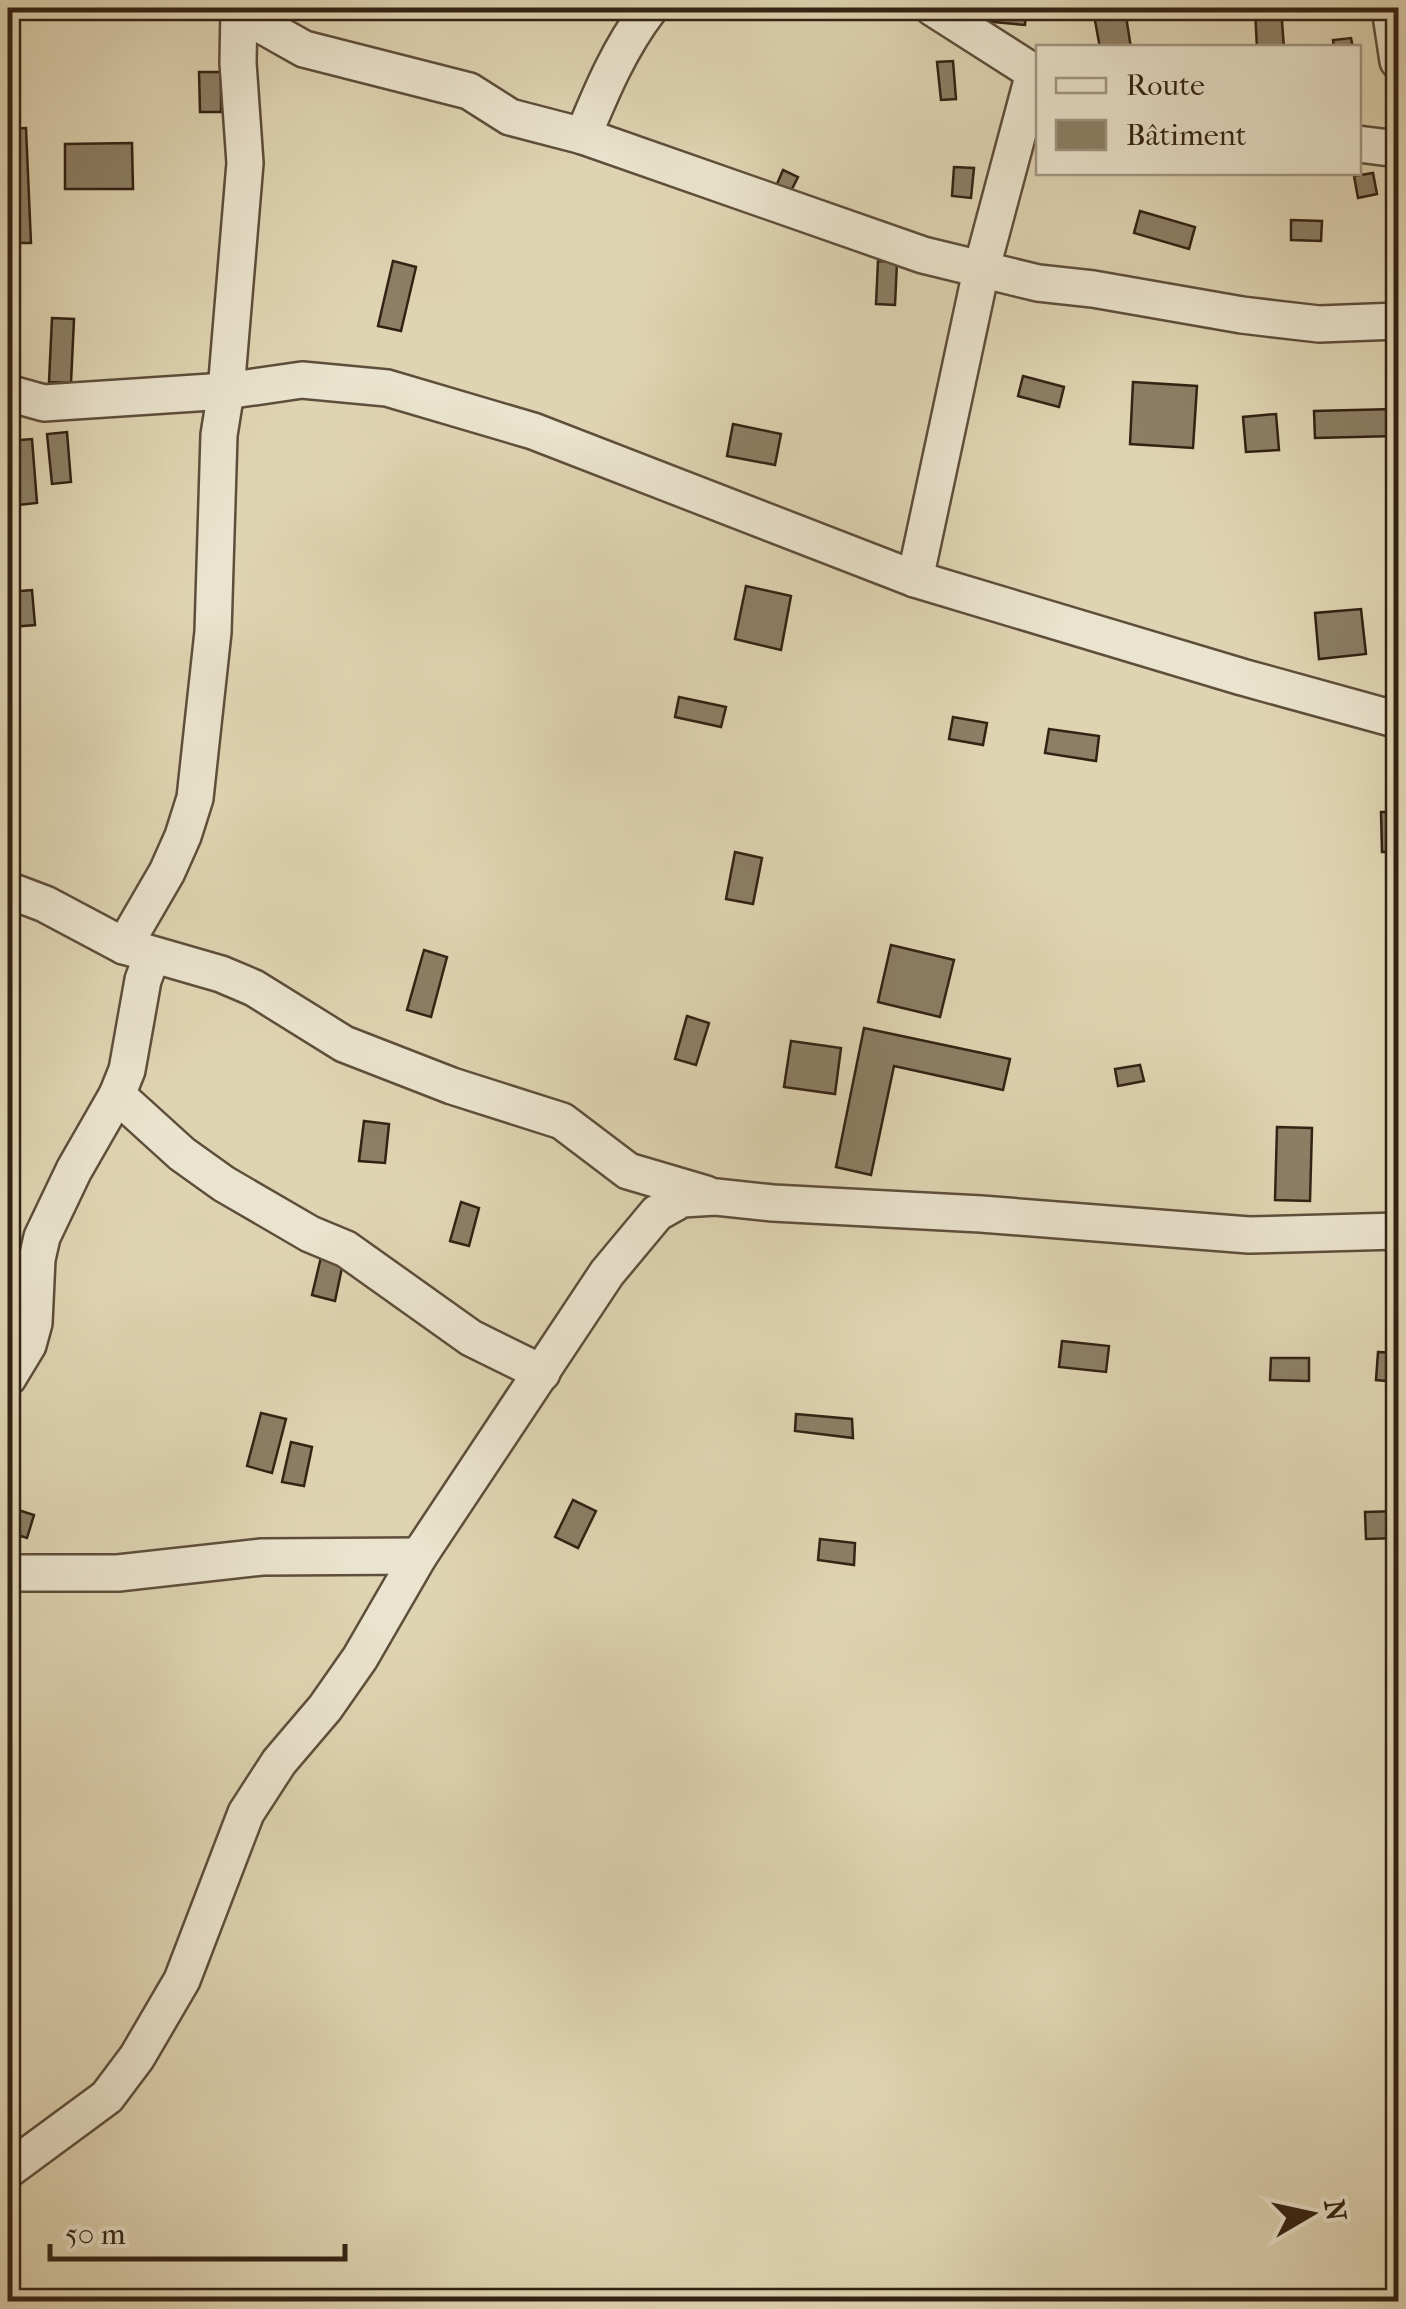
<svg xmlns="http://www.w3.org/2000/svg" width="1406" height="2309" font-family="'IM FELL French Canon',serif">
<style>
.building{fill:#8c7f66;stroke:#332213;stroke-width:2.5}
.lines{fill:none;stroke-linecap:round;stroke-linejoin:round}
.street-casing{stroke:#5e4e3b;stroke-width:40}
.street{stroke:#eae3cd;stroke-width:35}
</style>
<rect width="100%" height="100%" fill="#dfd4b2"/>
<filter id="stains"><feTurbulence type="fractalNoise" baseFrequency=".002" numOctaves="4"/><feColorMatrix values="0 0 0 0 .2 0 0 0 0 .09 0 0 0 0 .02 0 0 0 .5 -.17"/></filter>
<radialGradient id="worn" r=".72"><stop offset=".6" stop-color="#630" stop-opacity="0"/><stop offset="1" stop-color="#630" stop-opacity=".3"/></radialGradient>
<!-- building -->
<g class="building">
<rect x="359" y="8" width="43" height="5"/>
<path d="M584,8h34l1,5 -34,6z"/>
<path d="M984,8h42l-1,17 -42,-4z"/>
<path d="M1145,8h60v7l-60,-3z"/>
<path d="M1281,8l3,40h-27l-2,-38z"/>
<path d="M1125,10l6,38h-31l-6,-33z"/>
<path d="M1351,38l2,10h-19l-1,-8z"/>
<path d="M953,61l3,38 -15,1 -4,-38z"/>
<path d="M199,72h22v40h-21z"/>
<path d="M26,128l5,115h-23v-114z"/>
<path d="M132,143l1,46h-68v-45z"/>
<path d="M954,167l20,1 -3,30 -19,-2z"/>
<path d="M783,170l15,7 -10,20 -14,-6z"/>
<path d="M1373,173l4,21 -19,4 -4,-22z"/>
<path d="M1140,211l55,16 -6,22 -55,-16z"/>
<path d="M1291,220l31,1 -1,20 -30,-1z"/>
<path d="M393,261l23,6 -15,64 -23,-5z"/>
<path d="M878,261l19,1 -2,43 -19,-1z"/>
<path d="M52,318l22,1 -3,64 -22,-1z"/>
<path d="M1023,376l41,11 -5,20 -41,-11z"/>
<path d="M1133,382l64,4 -4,62 -63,-4z"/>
<path d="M1394,409l1,27 -80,2 -1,-27z"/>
<path d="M1276,414l3,36 -33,2 -3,-35z"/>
<path d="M733,424l48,10 -6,31 -48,-9z"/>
<path d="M67,432l4,50 -19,2 -5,-50z"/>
<path d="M32,439l5,64 -29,3v-65z"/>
<path d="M746,586l45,10 -10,54 -46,-11z"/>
<path d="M32,590l3,35 -23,2 -3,-35z"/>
<path d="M1361,609l5,45 -47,5 -4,-46z"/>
<path d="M1398,669v28l-3,1 -5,-27z"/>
<path d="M679,697l47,10 -5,20 -46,-10z"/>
<path d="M953,717l34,6 -4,22 -34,-6z"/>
<path d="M1049,729l50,7 -3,25 -51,-8z"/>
<path d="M1381,812h17v40h-16z"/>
<path d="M735,852l27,6 -9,46 -27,-5z"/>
<path d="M891,945l63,15 -14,57 -62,-15z"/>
<path d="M424,950l23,7 -16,60 -24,-7z"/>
<path d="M687,1016l22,7 -13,42 -21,-6z"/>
<path d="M864,1028l146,31 -7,31 -109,-24 -23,109 -35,-8z"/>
<path d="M791,1041l50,7 -6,46 -51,-7z"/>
<path d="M1140,1065l4,16 -26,5 -3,-17z"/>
<path d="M364,1121l25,3 -4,39 -26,-2z"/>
<path d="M1277,1127l35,1 -2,73 -35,-1z"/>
<path d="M461,1202l18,6 -10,38 -19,-5z"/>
<path d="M322,1253l22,5 -9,43 -23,-6z"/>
<path d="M1062,1341l47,5 -3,26 -47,-5z"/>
<path d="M1378,1352l20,1v29l-22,-2z"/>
<path d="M1271,1358h38v23l-39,-1z"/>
<path d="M261,1413l25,6 -14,54 -25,-7z"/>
<path d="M796,1414l56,5 1,19 -58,-7z"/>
<path d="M291,1442l21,5 -8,39 -22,-4z"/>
<path d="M573,1500l23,11 -18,37 -23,-11z"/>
<path d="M9,1507l25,8 -7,23 -19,-6z"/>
<path d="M1398,1511v27l-32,1 -1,-27z"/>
<path d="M820,1539l35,4 -1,22 -36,-5z"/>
</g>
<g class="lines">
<!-- street casing -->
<g class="street-casing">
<g id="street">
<path d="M933,8l105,67"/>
<path d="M1390,8l8,53"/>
<path d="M240,13l64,36 165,42 41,26 73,19 340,119 115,28 55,6 149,26 77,9 79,-3"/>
<path d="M583,136c19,-46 37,-89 67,-128"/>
<path d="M1358,144l40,5"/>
<path d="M8,393l36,10 182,-12 76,-11 85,8 146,43 382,148 327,98 156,43"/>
<path d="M915,579l66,-308 53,-198"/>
<path d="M8,890l37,14 79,42 97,28 33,14 90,56 108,42 110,35 66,50 78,23"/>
<path d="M124,946l43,-74 16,-36 12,-38 18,-166 6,-197 7,-44 19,-228 -7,-100 1,-55"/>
<path d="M117,1095l65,59 42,30 86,50 36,15 125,89 71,35"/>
<path d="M8,1378l20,-33 6,-22 3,-64 5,-22 32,-67 43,-75 10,-25 16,-90 9,-24"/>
<path d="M8,1573h110l144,-16 157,-1"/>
<path d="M8,2170l99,-73 30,-40 45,-77 64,-167 33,-51 46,-54 35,-50 59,-102 188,-283 50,-60 25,-14 34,-2 57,6 208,11 268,21 149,-4"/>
</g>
</g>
<!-- street -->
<use href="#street" class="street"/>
</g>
<!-- margin -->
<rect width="1406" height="2309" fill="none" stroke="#dfd4b2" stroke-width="40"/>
<rect x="10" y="10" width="1386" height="2289" fill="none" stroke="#332213" stroke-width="5"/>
<rect x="20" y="20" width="1366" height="2269" fill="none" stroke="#332213" stroke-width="2.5"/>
<!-- legend -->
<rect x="1036" y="45" width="325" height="130" fill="#eae3cd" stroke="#a19683" stroke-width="2.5"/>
<rect x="1056" y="78" width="50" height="15" fill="#eae3cd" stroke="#a19683" stroke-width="2.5"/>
<text x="1126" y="95" font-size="30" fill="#332213">Route</text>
<rect x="1056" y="120" width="50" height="30" fill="#8c7f66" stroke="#a19683" stroke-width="2.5"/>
<text x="1126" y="145" font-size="30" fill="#332213">Bâtiment</text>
<!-- north arrow -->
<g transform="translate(1311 2214) rotate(81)" stroke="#eae3cd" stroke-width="8" paint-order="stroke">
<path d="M0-8L18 38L0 25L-18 38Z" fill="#332213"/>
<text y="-15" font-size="28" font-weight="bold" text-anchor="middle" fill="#332213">N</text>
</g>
<!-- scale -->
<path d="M50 2244v15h295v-15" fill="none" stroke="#332213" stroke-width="5"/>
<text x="65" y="2244" font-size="30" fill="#332213" stroke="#eae3cd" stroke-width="8" paint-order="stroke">50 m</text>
<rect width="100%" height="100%" filter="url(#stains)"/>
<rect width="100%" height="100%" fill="url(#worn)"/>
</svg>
